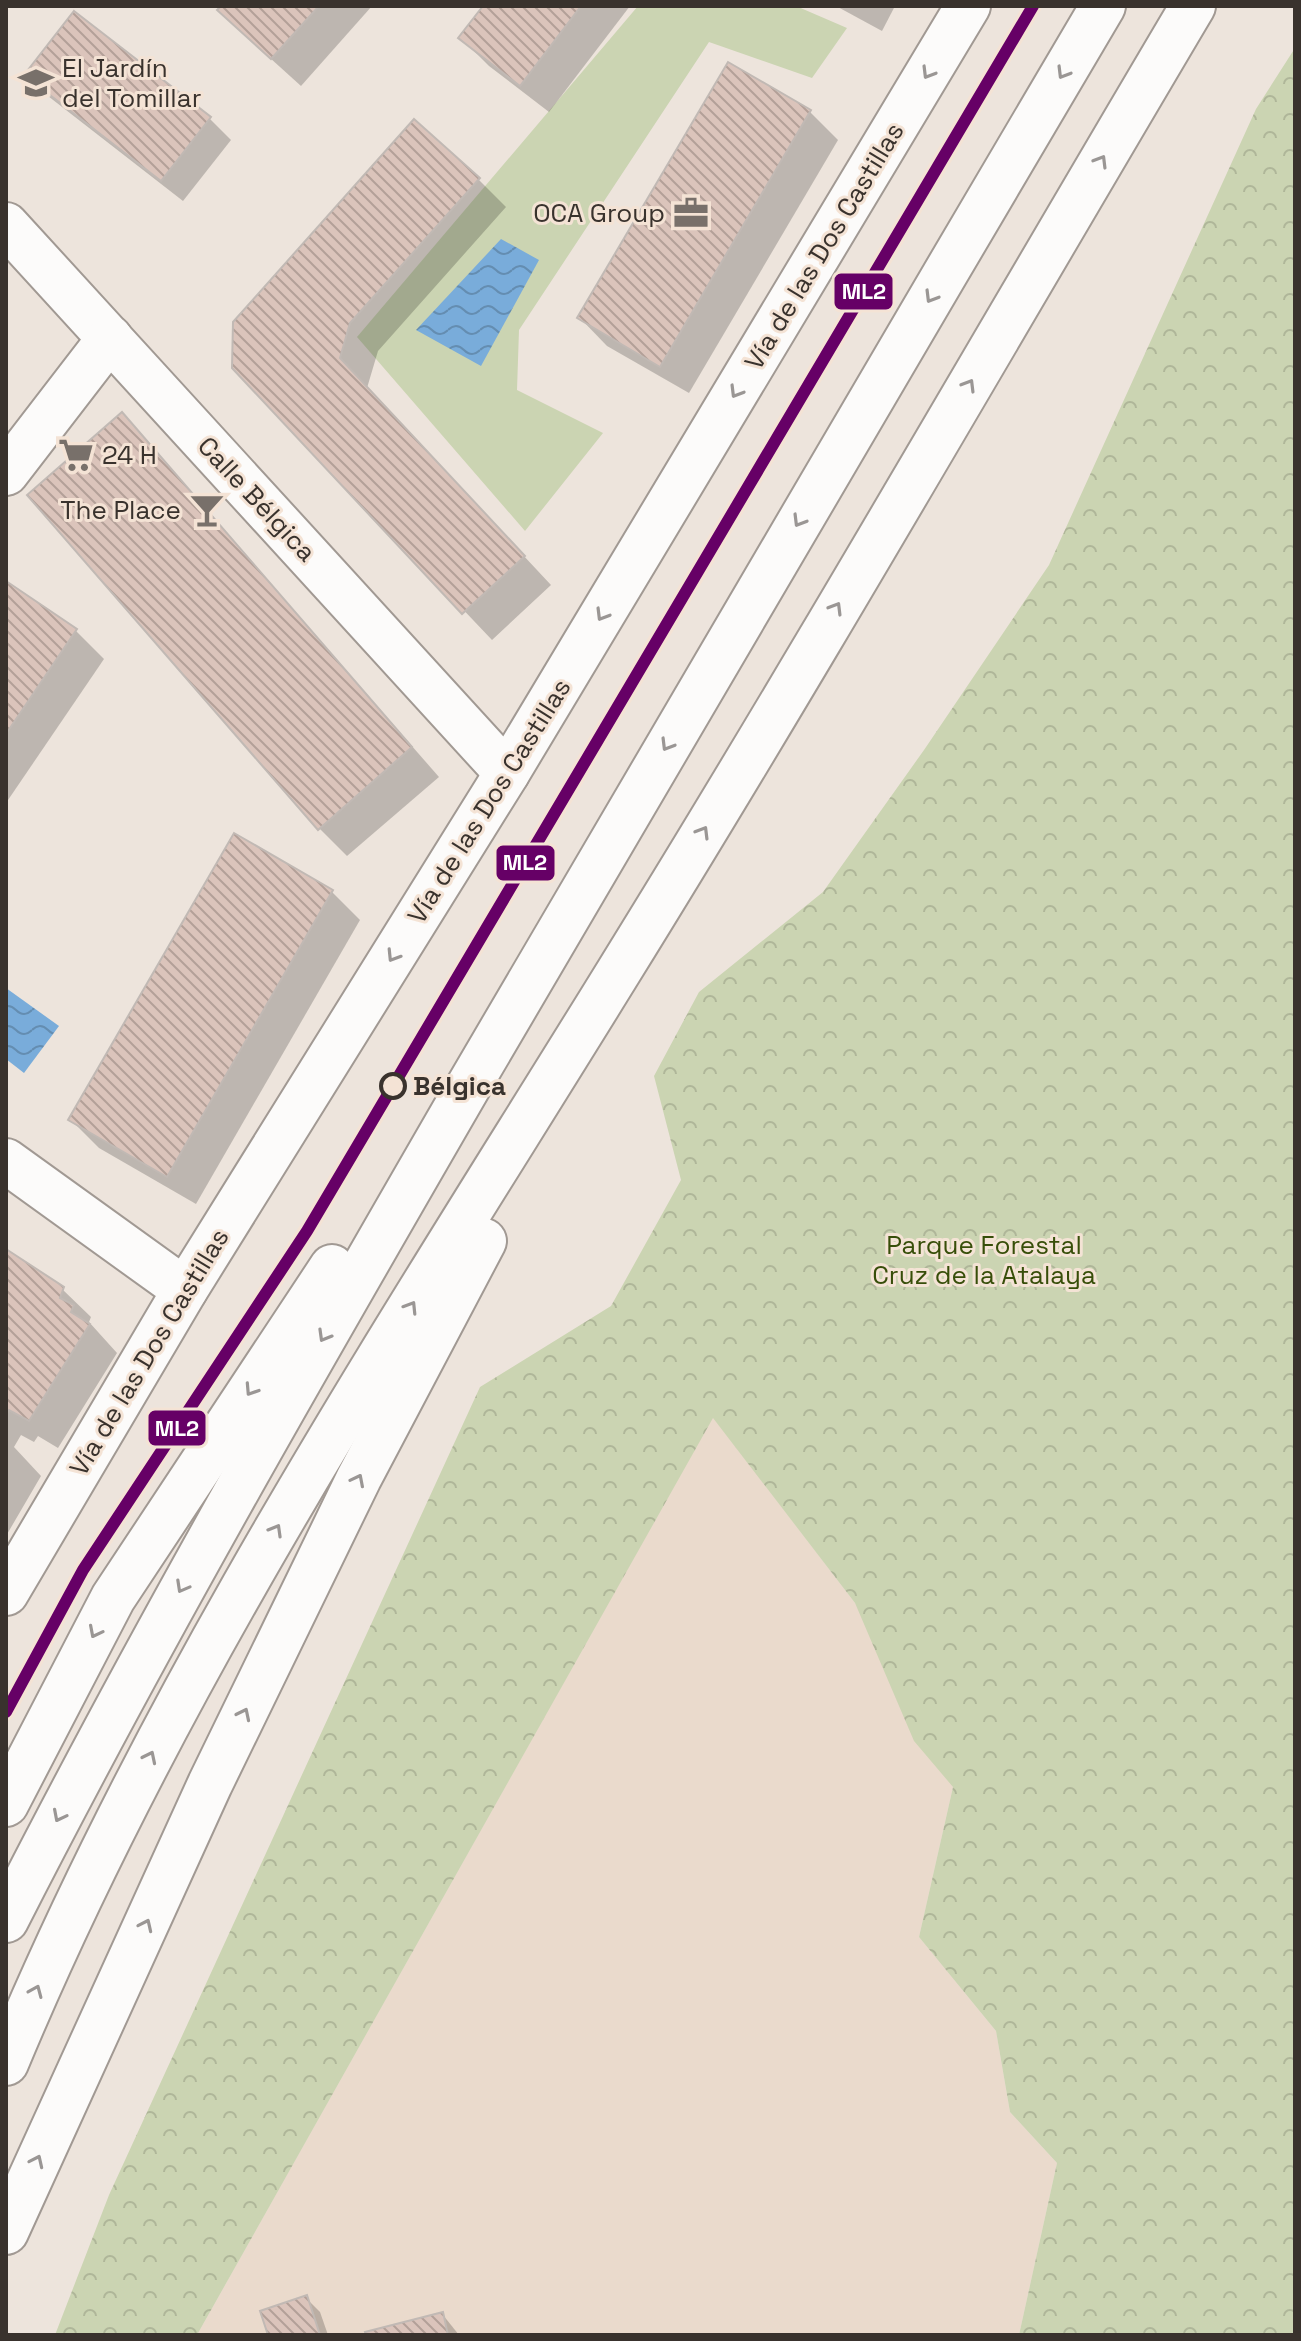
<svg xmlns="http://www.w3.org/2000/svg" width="1301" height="2341" font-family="'Space Grotesk',sans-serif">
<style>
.built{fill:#eadacc}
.green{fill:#cbd4b2}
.park{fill:url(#park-crowns)}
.water{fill:url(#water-waves)}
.shadow{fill:#0003}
.building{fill:url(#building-back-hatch);stroke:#c1b9b4;stroke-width:2}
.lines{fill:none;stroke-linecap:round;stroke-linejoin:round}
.minor-casing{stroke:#a19993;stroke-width:48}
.highway-casing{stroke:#a19993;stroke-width:48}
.minor{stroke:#fcfbfa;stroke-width:44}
.highway{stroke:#fcfbfa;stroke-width:44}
.rail-1-casing{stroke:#f4e3d5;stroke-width:18}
.rail-1{stroke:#606;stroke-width:12}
.oneway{stroke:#9a9694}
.stop-dot{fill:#f4e3d5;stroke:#39322d;stroke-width:4}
.labels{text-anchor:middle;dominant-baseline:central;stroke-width:6;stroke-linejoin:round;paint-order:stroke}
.poi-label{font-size:26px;fill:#39322d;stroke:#f4e3d5;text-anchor:start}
.street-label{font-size:26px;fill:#39322d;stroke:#f4e3d5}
.stop-label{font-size:26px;font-weight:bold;fill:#39322d;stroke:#f4e3d5;text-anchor:start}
.park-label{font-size:26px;fill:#374e09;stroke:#f4e3d5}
.line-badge{stroke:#f4e3d5;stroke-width:3}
.badge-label{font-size:22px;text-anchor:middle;font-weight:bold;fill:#fff}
</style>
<defs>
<pattern id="park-crowns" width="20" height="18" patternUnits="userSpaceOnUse" patternTransform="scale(2)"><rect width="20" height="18" fill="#cbd4b2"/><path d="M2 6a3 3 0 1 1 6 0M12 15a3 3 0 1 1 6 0" fill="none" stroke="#afb699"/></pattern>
<pattern id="water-waves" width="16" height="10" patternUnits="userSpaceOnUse" patternTransform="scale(2)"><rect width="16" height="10" fill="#79acda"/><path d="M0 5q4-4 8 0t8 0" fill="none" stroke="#648db1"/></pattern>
<pattern id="building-back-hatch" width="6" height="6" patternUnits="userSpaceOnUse" patternTransform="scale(2)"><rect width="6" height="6" fill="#dbc4bb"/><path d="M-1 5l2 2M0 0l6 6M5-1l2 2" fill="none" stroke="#b3a098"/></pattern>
</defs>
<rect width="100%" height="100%" fill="#ede4dc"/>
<!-- built -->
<path class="built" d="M713,1417l142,186 98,184 -34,150 77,94 14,81 47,51 -38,172h-822z"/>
<!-- green -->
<path class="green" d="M638,6h158l51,22 -35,50 -103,-36 -190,288 -2,60 86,43 -78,98 -168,-194z"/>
<!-- park -->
<path class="park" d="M1295,48v2287h-276l38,-172 -47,-51 -14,-81 -77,-94 34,-150 -39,-46 -59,-138 -142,-185 -516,917h-142l54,-140 371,-808 131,-81 70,-126 -27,-104 45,-84 124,-100 101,-142 125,-185 207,-456z"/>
<!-- water -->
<g class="water">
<path d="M501,239l38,21 -58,106 -65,-36z"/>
<path d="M6,988l53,38 -35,47 -18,-14z"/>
</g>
<!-- shadow -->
<g class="shadow">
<path d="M224,6h148l-71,80 -53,-48z"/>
<path d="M486,6h144l-81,106 -60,-46 -28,-28z"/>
<path d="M836,6h59l-13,25z"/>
<path d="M728,64l82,48 28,28 -149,253 -82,-47 -28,-29z"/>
<path d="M27,74l183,45 21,21 -48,61 -135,-105z"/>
<path d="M478,179l28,28 -128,144 -11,37 184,197 -59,55 -258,-272z"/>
<path d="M122,415l317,362 -92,79 -28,-28z"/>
<path d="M6,583l70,48 28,28 -98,144z"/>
<path d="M332,892l28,28 -164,284 -97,-56 -28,-28z"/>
<path d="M6,1251l56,38 29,28 -2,5 28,31 -59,95 -20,-12 -4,6 -13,-7 -7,12 27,29 -35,60z"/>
<path d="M306,2298l14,14 8,23h-58z"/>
<path d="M443,2315l16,20h-91z"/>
</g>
<!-- building -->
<g class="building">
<path d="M221,6h98l-48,53 -54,-49z"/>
<path d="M483,6h98l-61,80 -62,-48z"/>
<path d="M74,11l137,106 -50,64 -137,-106z"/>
<path d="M728,62l83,48 -151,257 -83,-49z"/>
<path d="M414,119l66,59 -130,145 -10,35 185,198 -63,58 -230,-246 1,-46z"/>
<path d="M122,412l290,335 -94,83 -291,-335z"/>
<path d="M6,581l71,48 -71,105z"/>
<path d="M234,833l99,57 -166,287 -99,-57z"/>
<path d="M6,1249l58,38 -4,11 14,7 -3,7 19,12 -61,97 -20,-11 -3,5z"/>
<path d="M307,2295l13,40h-52l-8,-24z"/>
<path d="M443,2312l5,23h-82l-1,-3z"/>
</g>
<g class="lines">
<!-- minor casing -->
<g class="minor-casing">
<g id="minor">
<path d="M6,225l501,548"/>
<path d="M6,473l104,-135"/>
<path d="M6,1161l179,129"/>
<path d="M6,1593l179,-303 322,-517 461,-767"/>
</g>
</g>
<!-- highway casing -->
<g class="highway-casing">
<g id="highway">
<path d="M6,1804l107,-206 219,-331"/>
<path d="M6,1920c144,-283 303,-558 462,-833 210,-362 423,-721 635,-1081"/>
<path d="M6,2063c161,-387 394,-737 613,-1092 197,-318 383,-643 574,-965"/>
<path d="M6,2232l204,-448 149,-306 125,-237"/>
</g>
</g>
<!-- minor -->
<use href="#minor" class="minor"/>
<!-- highway -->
<use href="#highway" class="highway"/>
<!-- rail-1 casing -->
<g class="rail-1-casing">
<path id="rail-1" d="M6,1712l77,-142 224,-339 726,-1225"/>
</g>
<!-- rail-1 -->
<use href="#rail-1" class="rail-1"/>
</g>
<!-- one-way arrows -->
<defs><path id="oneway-chevron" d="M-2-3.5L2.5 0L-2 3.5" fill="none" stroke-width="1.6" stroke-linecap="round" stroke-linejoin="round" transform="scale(2)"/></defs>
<g class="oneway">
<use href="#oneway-chevron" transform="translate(928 73) rotate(121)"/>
<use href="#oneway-chevron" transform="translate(1063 73) rotate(121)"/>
<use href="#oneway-chevron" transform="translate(1101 161) rotate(-59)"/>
<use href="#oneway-chevron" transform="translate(931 297) rotate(121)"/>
<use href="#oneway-chevron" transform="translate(969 385) rotate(-59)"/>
<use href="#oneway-chevron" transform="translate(736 392) rotate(121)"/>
<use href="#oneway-chevron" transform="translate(799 521) rotate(121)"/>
<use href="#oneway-chevron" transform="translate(836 608) rotate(-59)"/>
<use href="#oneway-chevron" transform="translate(602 615) rotate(121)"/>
<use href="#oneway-chevron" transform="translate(667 745) rotate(121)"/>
<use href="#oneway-chevron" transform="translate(703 832) rotate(-59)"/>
<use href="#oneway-chevron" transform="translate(393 956) rotate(122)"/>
<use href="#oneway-chevron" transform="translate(411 1307) rotate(-58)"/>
<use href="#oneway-chevron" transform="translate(324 1336) rotate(120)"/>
<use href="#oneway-chevron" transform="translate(251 1390) rotate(123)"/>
<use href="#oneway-chevron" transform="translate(358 1480) rotate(-63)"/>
<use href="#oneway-chevron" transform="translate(276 1530) rotate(-60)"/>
<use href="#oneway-chevron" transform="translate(182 1587) rotate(119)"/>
<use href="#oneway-chevron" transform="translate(95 1632) rotate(117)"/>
<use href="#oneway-chevron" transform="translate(244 1714) rotate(-64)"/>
<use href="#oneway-chevron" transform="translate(150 1757) rotate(-64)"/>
<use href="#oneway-chevron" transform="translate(59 1816) rotate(117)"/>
<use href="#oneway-chevron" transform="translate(146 1925) rotate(-65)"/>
<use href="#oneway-chevron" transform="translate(36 1991) rotate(-67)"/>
<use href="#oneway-chevron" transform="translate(37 2161) rotate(-65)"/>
</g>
<!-- icons -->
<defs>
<g id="school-bare" transform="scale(2.76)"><path d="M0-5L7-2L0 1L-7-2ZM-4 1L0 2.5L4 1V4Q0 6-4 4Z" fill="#78706a" stroke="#f4e3d5" stroke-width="2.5" paint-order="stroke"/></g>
<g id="office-bare" transform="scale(2.76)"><path d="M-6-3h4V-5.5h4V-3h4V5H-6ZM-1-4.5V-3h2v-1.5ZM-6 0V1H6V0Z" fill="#78706a" stroke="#f4e3d5" stroke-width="2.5" paint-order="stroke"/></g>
<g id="supermarket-bare" transform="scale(2.76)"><path d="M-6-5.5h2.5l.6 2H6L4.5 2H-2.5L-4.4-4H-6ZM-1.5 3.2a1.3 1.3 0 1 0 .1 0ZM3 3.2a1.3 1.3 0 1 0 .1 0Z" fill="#78706a" stroke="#f4e3d5" stroke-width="2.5" paint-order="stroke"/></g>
<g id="bar-bare" transform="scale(2.76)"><path d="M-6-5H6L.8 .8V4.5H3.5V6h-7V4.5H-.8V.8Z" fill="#78706a" stroke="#f4e3d5" stroke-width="2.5" paint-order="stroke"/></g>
</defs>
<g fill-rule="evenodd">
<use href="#school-bare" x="36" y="83"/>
<use href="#office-bare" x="691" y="213"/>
<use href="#supermarket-bare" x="76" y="455"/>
<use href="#bar-bare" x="207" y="510"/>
</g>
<!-- markers -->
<circle class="stop-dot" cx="393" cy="1086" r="12"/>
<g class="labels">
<!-- poi labels -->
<g class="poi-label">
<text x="62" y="68">El Jardín<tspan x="62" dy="30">del Tomillar</tspan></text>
<text x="665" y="213" text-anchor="end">OCA Group</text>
<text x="102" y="455">24 H</text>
<text x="181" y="510" text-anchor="end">The Place</text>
</g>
<!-- street labels -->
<g class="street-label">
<text transform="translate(824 246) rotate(-59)">Vía de las Dos Castillas</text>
<text transform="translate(257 499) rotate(47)">Calle Bélgica</text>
<text transform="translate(489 801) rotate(-58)">Vía de las Dos Castillas</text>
<text transform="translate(149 1352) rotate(-59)">Vía de las Dos Castillas</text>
</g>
<!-- stop labels -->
<g class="stop-label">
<text x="413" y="1086">Bélgica</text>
</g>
<!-- park labels -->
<g class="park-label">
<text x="984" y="1245">Parque Forestal<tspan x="984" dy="30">Cruz de la Atalaya</tspan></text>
</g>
</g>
<g class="line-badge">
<rect x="833" y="272" width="61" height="39" rx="8" fill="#606"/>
<rect x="495" y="844" width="61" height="38" rx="8" fill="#606"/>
<rect x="147" y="1409" width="60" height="38" rx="8" fill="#606"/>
</g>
<g class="badge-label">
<text x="864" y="299">ML2</text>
<text x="525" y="870">ML2</text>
<text x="177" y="1436">ML2</text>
</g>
<!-- border -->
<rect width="1301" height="2341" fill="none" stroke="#39322d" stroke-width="16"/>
</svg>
